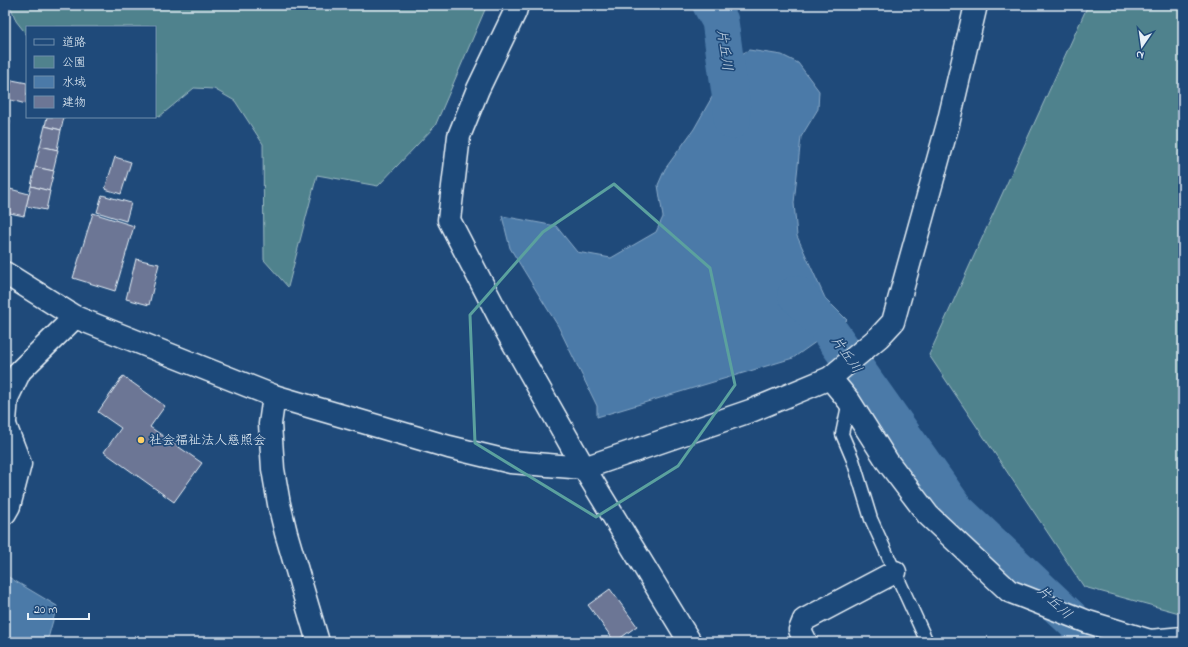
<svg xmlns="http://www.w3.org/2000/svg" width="1188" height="647" font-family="'Indie Flower','Klee One',sans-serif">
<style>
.green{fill:#50828d;stroke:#9cbac2}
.water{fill:#4b7aa8;stroke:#8aaac8}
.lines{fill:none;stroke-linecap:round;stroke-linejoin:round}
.river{stroke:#4b7aa8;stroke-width:37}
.building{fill:#6c7695;stroke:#e8f1f8}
.lane-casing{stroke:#e8f1f8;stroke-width:15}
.street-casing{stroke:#e8f1f8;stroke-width:25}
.secondary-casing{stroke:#e8f1f8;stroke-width:25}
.lane{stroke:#1f4a7a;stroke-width:12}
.street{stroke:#1f4a7a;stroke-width:22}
.secondary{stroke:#1f4a7a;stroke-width:22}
.marked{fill:none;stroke:#5ba19e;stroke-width:3;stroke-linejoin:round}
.poi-dot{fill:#ffd166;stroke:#1f4a7a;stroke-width:1.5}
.labels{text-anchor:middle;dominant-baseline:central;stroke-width:3.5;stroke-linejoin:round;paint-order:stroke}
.poi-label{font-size:13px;fill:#e8f1f8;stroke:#1f4a7a;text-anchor:start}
.water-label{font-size:14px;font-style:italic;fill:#d0dfec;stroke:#1f4a7a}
</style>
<rect width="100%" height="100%" fill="#1f4a7a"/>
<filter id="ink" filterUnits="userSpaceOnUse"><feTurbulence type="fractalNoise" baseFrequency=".025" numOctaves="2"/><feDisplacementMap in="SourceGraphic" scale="8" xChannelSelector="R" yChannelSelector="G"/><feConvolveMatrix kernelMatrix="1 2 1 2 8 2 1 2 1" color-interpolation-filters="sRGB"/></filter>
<g filter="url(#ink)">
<!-- green -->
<g class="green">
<path d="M10,5h477l-52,121 -57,60 -61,-11 -29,112 -24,-27 -1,-116 -28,-43 -21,-12 -20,-1 -35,29 -4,-2v-88h-128v8l-11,-14z"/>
<path d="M1088,5h95v609l-99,-27 -155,-232z"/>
</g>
<!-- water -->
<g class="water">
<path d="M749,50l33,5 16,8 21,28 -1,18 -17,28 -7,66 3,33 28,62 22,22 -54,38 -196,59v-11l-39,-80 -48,-78 -8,-32 54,10 21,26 34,6 45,-26 7,-15 -5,-32 7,-16 29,-40 40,-71z"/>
<path d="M5,575l52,31 -10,36h-42z"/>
</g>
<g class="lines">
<!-- river -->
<g class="river">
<path d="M711,5l9,16 12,87v13"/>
<path d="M796,294l32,35 128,181 126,119 30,13"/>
</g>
</g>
<!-- building -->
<g class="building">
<path d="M12,80l15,3 -1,21 -19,-5z"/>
<path d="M47,117h17l-3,13 -16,-4z"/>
<path d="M5,119l5,1 -2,24h-3z"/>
<path d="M45,126l16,4 -4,20 -17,-4z"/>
<path d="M40,146l18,4 -5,21 -18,-4z"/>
<path d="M115,157l16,5 -10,32 -16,-5z"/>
<path d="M35,167l19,4 -5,20 -18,-5z"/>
<path d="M31,186l19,5 -4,19 -20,-4z"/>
<path d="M10,189l19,5 -5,22 -19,-4z"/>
<path d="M102,195l29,8 -5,18 -29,-9z"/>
<path d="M93,213l41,13 -19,65 -42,-13z"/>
<path d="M136,259l23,5 -10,41 -23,-6z"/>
<path d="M123,376l42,30 -15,21 52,36 -28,39 -70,-50 17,-24 -23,-16z"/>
<path d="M610,589l27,37 -22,16 -27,-37z"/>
</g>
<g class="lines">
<!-- lane casing -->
<g class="lane-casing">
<path id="lane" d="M849,401l-7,33 11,26 18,59 56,123"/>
</g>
<!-- street casing -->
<g class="street-casing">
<g id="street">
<path d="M5,273l70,44 199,79 175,51 62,15 73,6 169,-58 77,-32 49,-41 14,-15 55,-198 28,-119"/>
<path d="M830,378l19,23 38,60 41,54 81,76 79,31 62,19 33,-3"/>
<path d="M274,396l-4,28 3,45 6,35 7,29 32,109"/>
<path d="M5,421l2,-23 13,-27 55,-54"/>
<path d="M5,425l15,39 -11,42 -4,7"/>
<path d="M806,642l-6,-12 4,-10 91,-48"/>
</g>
</g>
<!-- secondary casing -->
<g class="secondary-casing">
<path id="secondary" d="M517,5l-2,7 -37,77 -19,47 -10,84 57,110 78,138 106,174"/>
</g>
<!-- lane -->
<use href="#lane" class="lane"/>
<!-- street -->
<use href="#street" class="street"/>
<!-- secondary -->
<use href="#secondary" class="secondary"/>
</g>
</g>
<!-- marked area -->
<path class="marked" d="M614,184l96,84 25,117 -57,81 -82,51 -121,-74 -5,-128 73,-83z"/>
<!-- markers -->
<circle class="poi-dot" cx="141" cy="440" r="4"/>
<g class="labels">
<!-- poi labels -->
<g class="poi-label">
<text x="149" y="440">社会福祉法人慈照会</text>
</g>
<!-- water labels -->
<g class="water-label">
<text transform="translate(724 50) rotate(82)">片丘川</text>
<text transform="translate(846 355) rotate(55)">片丘川</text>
<text transform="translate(1054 603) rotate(43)">片丘川</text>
</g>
</g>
<!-- margin -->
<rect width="1188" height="647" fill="none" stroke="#1f4a7a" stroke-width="20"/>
<rect x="10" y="10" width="1168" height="627" fill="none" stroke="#e8f1f8" stroke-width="1.5" filter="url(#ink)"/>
<!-- legend -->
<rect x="26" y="26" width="130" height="92" fill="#1f4a7a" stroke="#6f8dac"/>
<rect x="34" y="39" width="20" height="6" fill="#1f4a7a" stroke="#6f8dac"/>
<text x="62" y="46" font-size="12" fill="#e8f1f8">道路</text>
<rect x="34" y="56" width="20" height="12" fill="#50828d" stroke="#6f8dac"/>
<text x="62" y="66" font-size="12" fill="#e8f1f8">公園</text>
<rect x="34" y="76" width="20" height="12" fill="#4b7aa8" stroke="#6f8dac"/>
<text x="62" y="86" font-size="12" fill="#e8f1f8">水域</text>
<rect x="34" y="96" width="20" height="12" fill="#6c7695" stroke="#6f8dac"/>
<text x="62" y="106" font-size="12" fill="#e8f1f8">建物</text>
<!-- north arrow -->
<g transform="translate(1142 46) rotate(193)" stroke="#1f4a7a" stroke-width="3" paint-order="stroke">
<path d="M0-3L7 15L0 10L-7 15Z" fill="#e8f1f8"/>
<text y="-6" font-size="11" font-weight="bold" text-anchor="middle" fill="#e8f1f8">N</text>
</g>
<!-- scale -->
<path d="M28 613v6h61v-6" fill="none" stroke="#e8f1f8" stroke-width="2"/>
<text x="34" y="613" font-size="12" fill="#e8f1f8" stroke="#1f4a7a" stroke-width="3" paint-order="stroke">20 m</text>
</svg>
